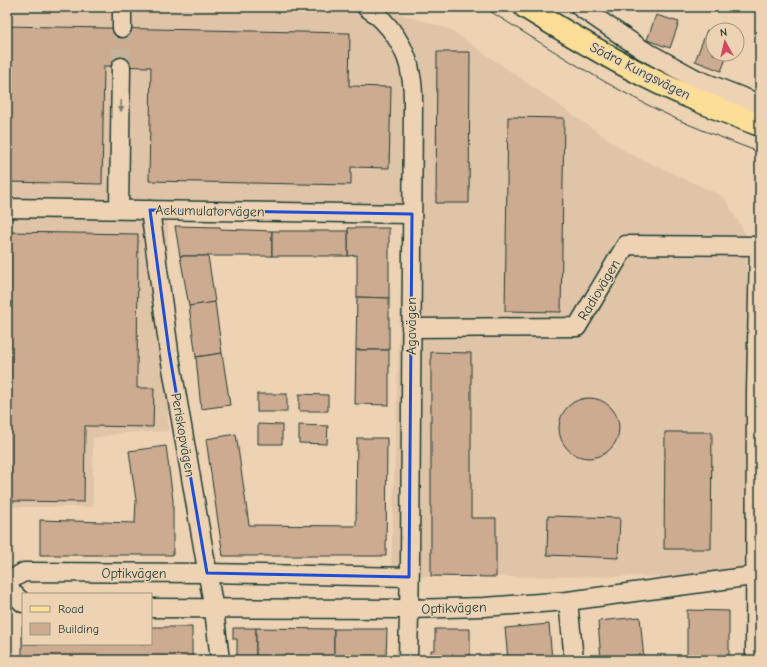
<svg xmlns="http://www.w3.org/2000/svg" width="767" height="667" font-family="'Comic Neue',sans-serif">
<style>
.built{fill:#dfc4a7}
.building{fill:#cdab90;stroke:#1f3d34}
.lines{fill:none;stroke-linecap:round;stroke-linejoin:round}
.minor-tunnel{stroke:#c4b59a;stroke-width:18;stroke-dasharray:18 9;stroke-linecap:butt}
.minor-casing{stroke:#1f3d34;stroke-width:21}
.major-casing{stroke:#1f3d34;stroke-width:25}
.minor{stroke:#edd3b4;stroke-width:18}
.major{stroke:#fdde96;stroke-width:22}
.tram{stroke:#1f3d34;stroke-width:1}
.oneway{fill:#7c806e}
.marked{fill:none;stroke:#1d4ed8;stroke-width:3;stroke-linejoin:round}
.labels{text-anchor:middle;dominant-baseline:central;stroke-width:3;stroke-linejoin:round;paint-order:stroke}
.street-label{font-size:14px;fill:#1f3d34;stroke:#edd3b4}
</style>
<rect width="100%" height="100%" fill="#edd3b4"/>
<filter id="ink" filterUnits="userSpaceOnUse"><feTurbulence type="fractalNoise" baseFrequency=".025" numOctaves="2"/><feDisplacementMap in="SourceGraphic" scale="8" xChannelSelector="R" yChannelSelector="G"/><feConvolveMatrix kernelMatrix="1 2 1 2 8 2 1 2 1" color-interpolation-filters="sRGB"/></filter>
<g filter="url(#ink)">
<!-- built -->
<path class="built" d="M7,7h371l71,22 179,124 96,44 22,38 9,341 -364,1 12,-368 -235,-2v224l-45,2 -30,5v69h-86z"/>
<!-- building -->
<g class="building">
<path d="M656,15l23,7 -9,26 -23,-8z"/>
<path d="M7,26l343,7 -1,53 42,1 -2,81 -38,-1v18l-202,-4 2,-114 -47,-1 -2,118 -95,-2z"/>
<path d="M707,30l6,3v21h15l-7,17 -26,-10z"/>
<path d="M437,52h33l-1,151h-33z"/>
<path d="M508,117l56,1 -3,194 -56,-1z"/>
<path d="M175,226l45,1v2l52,2v25h-92z"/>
<path d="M348,228h41v70l-32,-1v-42l-9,1z"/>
<rect x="272" y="231" width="76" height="25"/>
<path d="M7,232l131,2 -1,154h17l-1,39 -68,-1 -1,76 -77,-1z"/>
<path d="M180,256h28l7,46 -26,4z"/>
<path d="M357,297l32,1v52h-33z"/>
<path d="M215,302l7,51 -26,4 -7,-51z"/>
<path d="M356,350h33v55l-34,-1z"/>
<path d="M431,352l40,1v165h25v59l-65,-1z"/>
<path d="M222,353l8,52 -29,4 -5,-52z"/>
<rect x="257" y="394" width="30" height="18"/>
<path d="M299,394l29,1v16h-29z"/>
<circle cx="589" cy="428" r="30"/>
<path d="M258,424l24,1v19h-24z"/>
<path d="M299,425l29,1 -1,18 -28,-1z"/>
<path d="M665,432h47l-1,117h-47z"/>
<path d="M236,434l13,91 107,1 1,-88h30l-1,118h-163l-17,-117z"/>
<path d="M166,446l7,54v55h-133v-35l95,3 1,-23 -7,-49z"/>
<path d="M548,516l72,2 -2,40 -71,-3z"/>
<path d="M687,610l42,1v49h-42z"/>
<path d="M640,617l4,43h-43l-3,-39z"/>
<path d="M549,624l3,36h-44l-3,-32z"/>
<path d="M22,626h1v18h128v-17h41v33h-170z"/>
<path d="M233,628h23v32h-19v-21h-4z"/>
<path d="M256,628l78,1v31h-78z"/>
<path d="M334,629h53l-1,31h-52z"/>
<path d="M435,629h35v31h-39v-10h4z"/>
</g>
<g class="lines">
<!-- minor-tunnel -->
<path class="minor-tunnel" d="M121,67l1,-39"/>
<!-- minor casing -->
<g class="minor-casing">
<g id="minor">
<path d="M366,7c23,14 42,43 45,69 2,9 2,17 2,25l-3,462 -2,97"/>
<path d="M580,7l63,43 53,29 64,25"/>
<path d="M122,28v-21"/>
<path d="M7,208l405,6"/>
<path d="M119,209l2,-142"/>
<path d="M150,210l19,141 45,259 6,50"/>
<path d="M411,328l166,-1 49,-82 133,1 -3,147 -1,267"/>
<path d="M7,582l17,-10 183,1 202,4"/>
<path d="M7,587l16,16"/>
<path d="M568,601l6,59"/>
<path d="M151,608l257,1 76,-2 84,-6 192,-26"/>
</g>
</g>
<!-- major casing -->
<g class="major-casing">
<path id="major" d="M525,7c39,24 79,48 120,69 37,19 76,34 115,49"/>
</g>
<!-- minor -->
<use href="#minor" class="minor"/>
<!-- major -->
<use href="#major" class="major"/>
<!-- tram -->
<path class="tram" d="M483,7c78,48 154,100 240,131 12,5 24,10 37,14"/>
</g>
<!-- one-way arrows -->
<defs><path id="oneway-solid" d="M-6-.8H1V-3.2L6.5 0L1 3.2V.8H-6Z"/></defs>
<use class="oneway" href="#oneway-solid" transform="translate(121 106) rotate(91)"/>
</g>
<!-- marked area -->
<path class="marked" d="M150,210l262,4 -3,363 -202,-4 -38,-222z"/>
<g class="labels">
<!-- street labels -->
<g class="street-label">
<text transform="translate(640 71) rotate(27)">Södra Kungsvägen</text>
<text transform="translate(210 211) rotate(1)">Ackumulatorvägen</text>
<text transform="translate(599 290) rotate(-59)">Radiovägen</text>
<text transform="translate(411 326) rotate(-90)">Agavägen</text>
<text transform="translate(183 435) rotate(80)">Periskopvägen</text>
<text x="134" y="573">Optikvägen</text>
<text transform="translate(454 608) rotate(-2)">Optikvägen</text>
</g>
</g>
<!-- margin -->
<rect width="767" height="667" fill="none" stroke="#edd3b4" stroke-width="24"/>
<rect x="12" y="12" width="743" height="643" fill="none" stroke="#1f3d34" stroke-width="1.5" filter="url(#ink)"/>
<!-- legend -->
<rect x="22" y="593" width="130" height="52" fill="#edd3b4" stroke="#9b9781"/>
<rect x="30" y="606" width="20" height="6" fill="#fdde96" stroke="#9b9781"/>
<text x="58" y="613" font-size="12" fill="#1f3d34">Road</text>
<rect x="30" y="623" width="20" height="12" fill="#cdab90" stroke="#9b9781"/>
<text x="58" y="633" font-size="12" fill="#1f3d34">Building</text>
<!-- north arrow -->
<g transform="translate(725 42) rotate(352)"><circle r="19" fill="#edd3b4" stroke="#9b9781"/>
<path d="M0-3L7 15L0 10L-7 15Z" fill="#d1495b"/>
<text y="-6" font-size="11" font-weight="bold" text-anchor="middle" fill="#1f3d34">N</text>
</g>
</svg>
